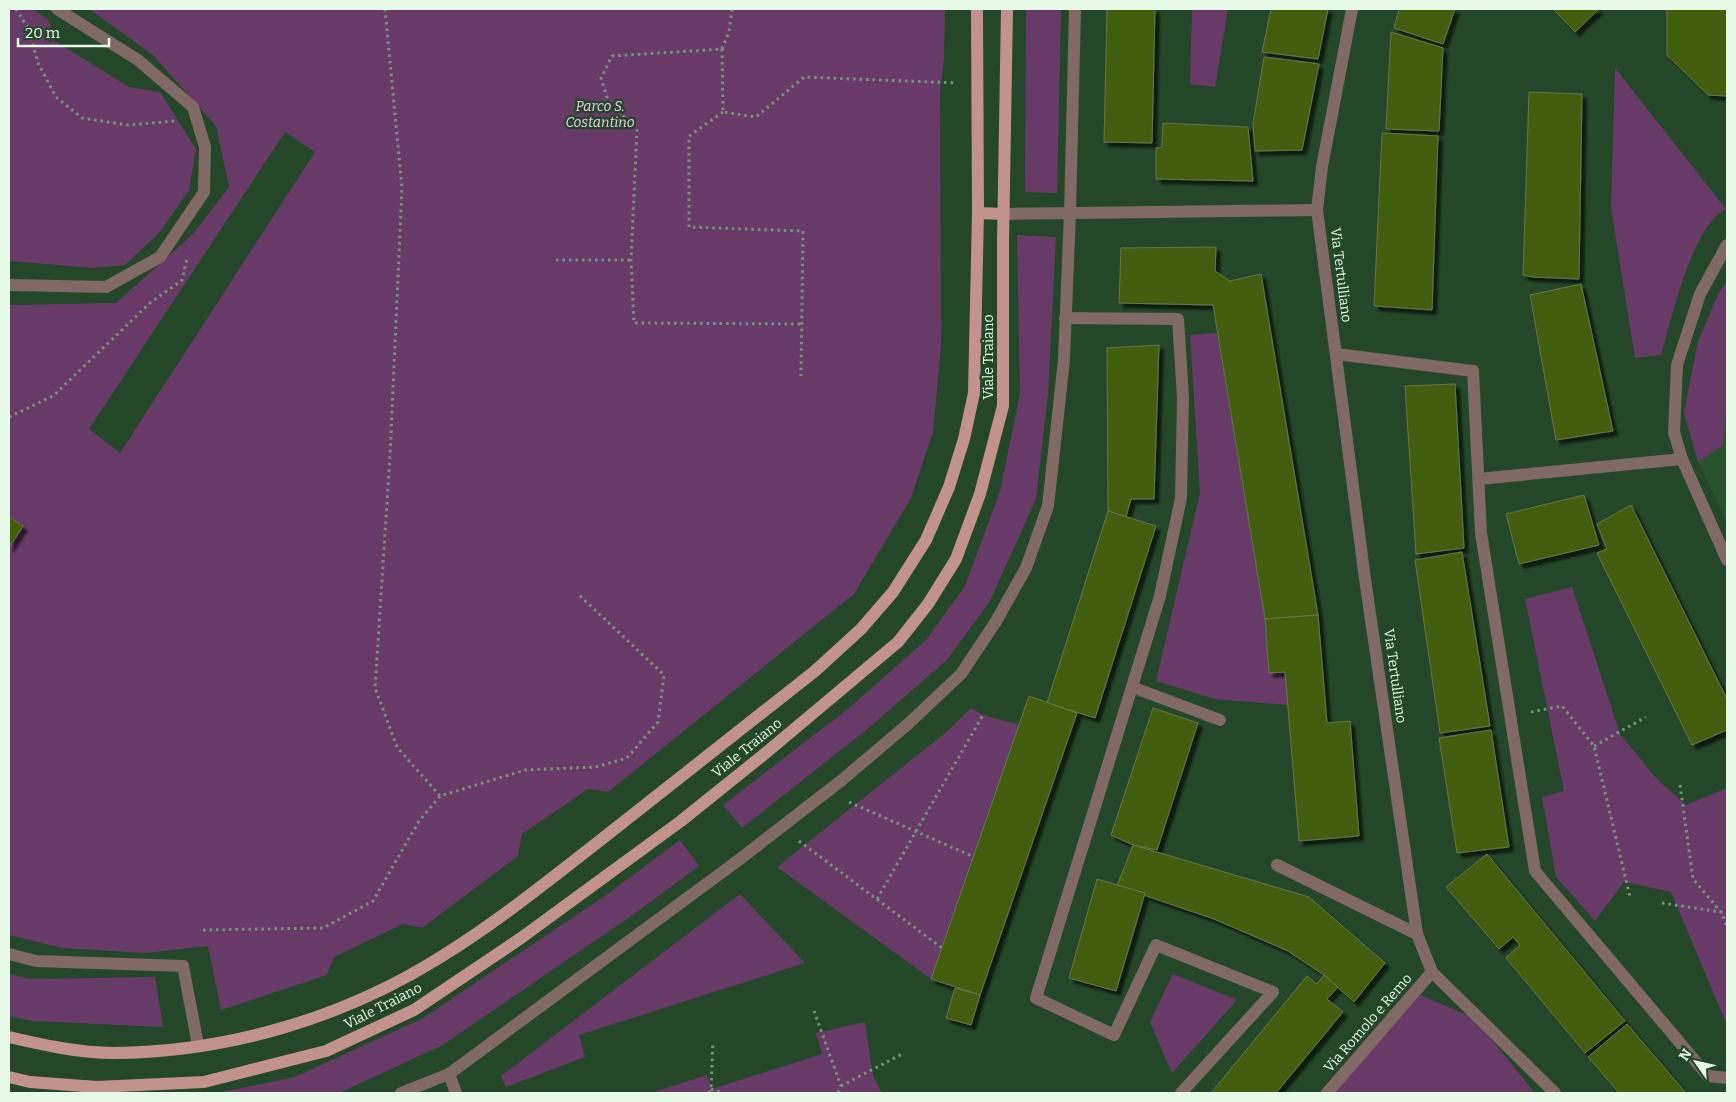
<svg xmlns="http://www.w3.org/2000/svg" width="1736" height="1102" font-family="Bitter,serif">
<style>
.built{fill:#28532e}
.green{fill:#683a68;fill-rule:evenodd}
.building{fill:#435d0f;stroke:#65774c;filter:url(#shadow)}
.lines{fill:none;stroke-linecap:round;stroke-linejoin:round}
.path{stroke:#78957b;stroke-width:3;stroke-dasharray:2.5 4;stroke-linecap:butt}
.minor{stroke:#816966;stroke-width:12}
.major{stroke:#c2938d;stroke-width:12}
.labels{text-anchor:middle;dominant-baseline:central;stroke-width:5;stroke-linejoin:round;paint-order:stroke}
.park-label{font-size:14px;font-style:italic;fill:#f6c7f5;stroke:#234728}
.street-label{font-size:14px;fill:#e6fae7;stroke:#234728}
</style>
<defs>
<filter id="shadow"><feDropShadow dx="4.5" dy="4.5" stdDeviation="1" flood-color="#0009"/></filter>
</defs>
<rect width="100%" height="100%" fill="#234728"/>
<!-- built -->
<path class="built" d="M1727,282v240l-29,-60 -14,-49 14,-71 20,-48z"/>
<!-- green -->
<g class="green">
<path d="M9,9h23l16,10 7,22 74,46 31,5 36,57 -7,41 -29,42 -35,33 -32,3 -84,-7z"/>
<path d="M89,9h856l-1,49 -4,35 1,253 -8,86 -22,66 -57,96 -246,198 -20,-3 -66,45 -4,22 -96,72 -19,-4 -69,33 -7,18 -106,35 -13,-64 -62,7 -84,-5 -53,-13v-387l14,-22 -14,-9v-212l107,-2 77,-69 36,-47 -13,-61 -63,-71zM285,132l30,20 -195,301 -31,-24z"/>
<path d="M1026,9h35l-4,184 -32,-1z"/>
<path d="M1192,9h36l-13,78 -25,-3z"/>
<path d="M1615,68l111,141c-35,18 -54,110 -65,146l-26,3 -24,-150z"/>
<path d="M1017,235l39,2 -8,157 -12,105 -46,102 -43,59 -82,71 -123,97 -19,-23 126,-97 77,-68 39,-54 35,-95 20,-97z"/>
<path d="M1727,282v116l-4,47 -25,17 -14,-49 14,-71 20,-48z"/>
<path d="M1217,333l48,286 20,53 3,33 -73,-6 -59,-18 44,-188 -10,-158z"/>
<path d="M1572,587l48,147 37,45 29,26 41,-17v237l-56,-133 -47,-10 -29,39 -39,-44 -14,-80 22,-6 -39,-192z"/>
<path d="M971,708l12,7 37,10 -89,254 -154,-112 173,-138z"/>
<path d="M680,840l19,26 -69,51 -189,129 -102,47h-122l78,-16 128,-59 186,-125z"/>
<path d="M740,894l65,69 -226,72 6,22 -79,30 -5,-11z"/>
<path d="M9,974l22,5 124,-2 8,50 -130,-6 -24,-5z"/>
<path d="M1173,974l64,26 -65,73 -22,-51z"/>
<path d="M1420,995l54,23 61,75h-201z"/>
<path d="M865,1022l8,54 9,17h-231l56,-18 5,14 110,-35 -6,-21z"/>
</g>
<!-- building -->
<g class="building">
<path d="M1107,9h48l-3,134 -48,-1z"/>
<path d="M1271,9h57l-10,50 -56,-7z"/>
<path d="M1399,9h56l-12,35 -49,-16z"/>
<path d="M1553,9h46l-24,23z"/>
<path d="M1667,9h60v87l-19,-1 -41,-40z"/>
<path d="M1391,32l52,16 -4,83 -53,-2z"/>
<path d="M1264,57l55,7 -17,86 -47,1 -2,-27z"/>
<path d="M1529,92l53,2 -3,185 -46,-2 -10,-2z"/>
<path d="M1163,123l85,4 5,54 -97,-2v-31l6,-1z"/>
<path d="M1382,133l56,3 -6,174 -58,-4z"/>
<path d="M1216,247l-1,24 15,10 31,-7 57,341 -53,4 -52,-314 -94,-2 2,-55z"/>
<path d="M1581,284l32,147 -57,9 -26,-145z"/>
<path d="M1159,345l-5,154h-23l-5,18 -18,-6 -1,-163z"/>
<path d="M1455,384l9,164 -48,6 -11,-168z"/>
<path d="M1584,495l15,50 -80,19 -13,-50z"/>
<path d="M1631,505l96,194v31l-35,15 -95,-192 10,-4 -10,-25z"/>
<path d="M1108,511l48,15 -61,192 -48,-15z"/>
<path d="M9,517l14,9 -14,22z"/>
<path d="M1462,552l28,174 -50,7 -25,-173z"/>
<path d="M1318,615l9,108 23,-2 9,115 -60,5 -14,-169 -16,1 -4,-54z"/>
<path d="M1029,696l48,17 -97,282 -49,-16z"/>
<path d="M1153,708l45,15 -41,127 -24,-5 -22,-10z"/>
<path d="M1491,730l18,117 -52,6 -18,-115z"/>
<path d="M1133,845l176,52 76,66 -31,39 -30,-27 -36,-24 -74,-32 -97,-33z"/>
<path d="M1487,854l138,167 -40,32 -79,-95 14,-13 -7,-8 -14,12 -53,-62z"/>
<path d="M1097,879l48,14 -29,98 -47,-13z"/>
<path d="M1324,975l14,12 -11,12 16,13 -67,81h-65l96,-117 10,8z"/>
<path d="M955,988l25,7 -9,30 -25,-7z"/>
<path d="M1627,1024l59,69h-67l-31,-36z"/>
</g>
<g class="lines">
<!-- path -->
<g class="path">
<path d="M16,9l12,19 10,35 18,34 26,21 46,7 47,-4"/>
<path d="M385,9l17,179 -12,268 -15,232 22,59 43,49"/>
<path d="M732,9l-3,23 -7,17 -110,7 -11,22 7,22 29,30 -6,130 3,63 168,1"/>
<path d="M722,49l1,63 33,5 48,-40 153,6"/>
<path d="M723,112l-34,24v91l114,4 -2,145"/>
<path d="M556,260h75"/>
<path d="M9,417l44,-21 97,-93 32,-23 5,-21"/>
<path d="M1531,712l31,-6 32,40 36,151"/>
<path d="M1594,746l52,-29"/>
<path d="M1680,785l13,94 28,33 6,14"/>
<path d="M849,802l125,55"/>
<path d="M799,841l143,107"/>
<path d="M877,899l106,-184"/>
<path d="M1662,903l65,10"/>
<path d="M203,930l120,-2 50,-27 46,-80 21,-25 85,-26 70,-3 32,-9 31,-36 6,-47 -87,-82"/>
<path d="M814,1011l27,75 -3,7"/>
<path d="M841,1086l63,-33"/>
<path d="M711,1089l12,4"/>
<path d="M709,1093l2,-4 2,-47"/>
</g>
<!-- minor -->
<g class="minor">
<path d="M1352,9l-30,158 -5,43 48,369 52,355 15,38 123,121"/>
<path d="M1003,214l314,-4"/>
<path d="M1727,245l-27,49 -23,71 -3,67 8,27 45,101"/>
<path d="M9,285l97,2 54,-30 44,-65 1,-45 -12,-40 -55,-47 -81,-51"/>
<path d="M1065,318l113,1 5,79 -2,100 -21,98 -124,402 78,37 42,-90 117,47 -92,101"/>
<path d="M1336,354l137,17 8,162 54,338 173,205 19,2"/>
<path d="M1479,479l203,-20"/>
<path d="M1132,687l88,33"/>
<path d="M1277,865l140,69"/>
<path d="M9,954l27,7 147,5 15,79"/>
<path d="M449,1074l7,19"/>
<path d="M401,1093l48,-19 291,-215 102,-79 66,-56 53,-50 34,-51 31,-55 22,-62 16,-146 6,-147 5,-204"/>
<path d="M1327,1093l105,-121"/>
</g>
<!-- major -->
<g class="major">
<path d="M978,213l25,1"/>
<path d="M9,1037c34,8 70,16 105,16 114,-1 229,-35 325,-95 54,-33 104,-73 154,-112 74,-58 148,-116 222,-175l46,-42 32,-37 33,-52 23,-53 15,-48 10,-46 4,-180 -1,-204"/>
<path d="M9,1077l21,5 67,5 107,-5 122,-31 88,-41 107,-72 160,-117 81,-65 136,-114 30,-38 28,-45 24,-65 23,-88v-164l4,-233"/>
</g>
</g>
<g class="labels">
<!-- park labels -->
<g class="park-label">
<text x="600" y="106">Parco S.<tspan x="600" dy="16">Costantino</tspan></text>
</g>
<!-- street labels -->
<g class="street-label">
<text transform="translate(1341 275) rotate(83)">Via Tertulliano</text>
<text transform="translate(988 357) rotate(-90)">Viale Traiano</text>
<text transform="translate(1395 676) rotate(82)">Via Tertulliano</text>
<text transform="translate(747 748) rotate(-39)">Viale Traiano</text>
<text transform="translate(383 1006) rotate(-27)">Viale Traiano</text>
<text transform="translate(1368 1023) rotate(-49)">Via Romolo e Remo</text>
</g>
</g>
<!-- border -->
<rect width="1736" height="1102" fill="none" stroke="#e6fae7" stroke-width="20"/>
<!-- north arrow -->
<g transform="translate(1696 1062) rotate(304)" stroke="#234728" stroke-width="4" paint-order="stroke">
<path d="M0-4L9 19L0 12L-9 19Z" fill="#e6fae7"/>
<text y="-8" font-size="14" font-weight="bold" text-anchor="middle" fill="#e6fae7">N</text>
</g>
<!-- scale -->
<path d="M18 38v8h91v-8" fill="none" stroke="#e6fae7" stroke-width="2.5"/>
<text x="25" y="38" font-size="15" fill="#e6fae7" stroke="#234728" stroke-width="4" paint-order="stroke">20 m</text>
</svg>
